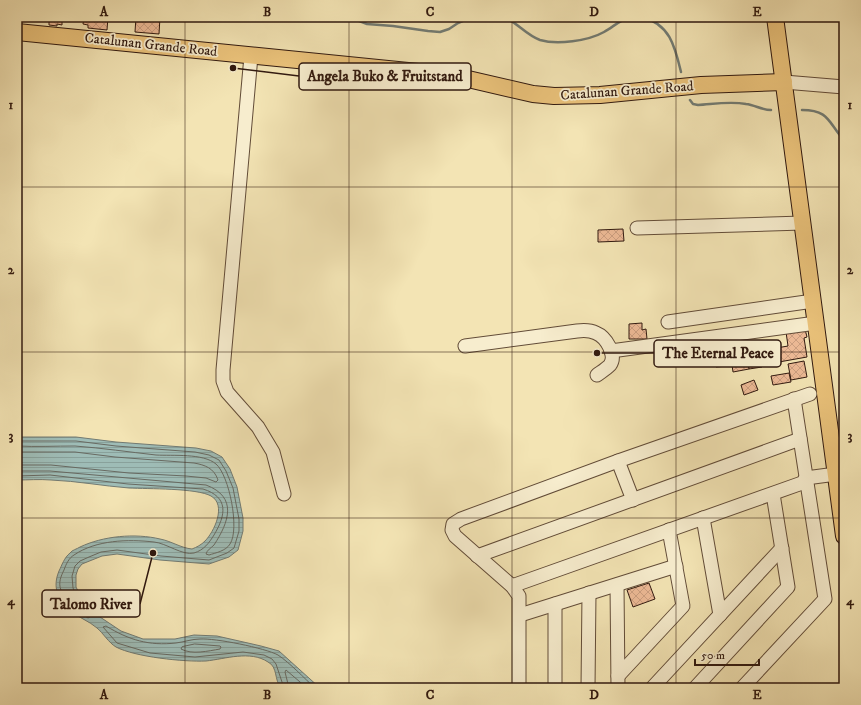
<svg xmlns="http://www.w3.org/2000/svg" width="861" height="705" font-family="'IM FELL DW Pica',serif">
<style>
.water{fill:url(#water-rules);stroke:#727b73}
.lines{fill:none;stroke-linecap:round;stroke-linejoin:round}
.shore{stroke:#686a62;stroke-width:1}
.stream{stroke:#727b73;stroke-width:2.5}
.building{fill:url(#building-cross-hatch);stroke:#31190f}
.minor-casing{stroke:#624c38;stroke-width:15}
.major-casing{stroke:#31190f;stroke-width:18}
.minor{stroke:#f7edce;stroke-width:13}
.major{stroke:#eac27a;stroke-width:16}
.grid{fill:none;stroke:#31190f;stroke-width:1;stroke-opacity:0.55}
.labels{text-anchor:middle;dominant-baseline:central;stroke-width:3.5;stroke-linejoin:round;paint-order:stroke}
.street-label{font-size:14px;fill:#31190f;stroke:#f7edce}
.leader{fill:none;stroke:#31190f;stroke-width:1.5}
.callout-dot{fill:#31190f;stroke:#f7edce;stroke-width:1.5}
.callout{fill:#f7edce;stroke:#31190f;stroke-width:1.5}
.callout-label{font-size:15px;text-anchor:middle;font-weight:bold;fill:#31190f}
.neatline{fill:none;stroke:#31190f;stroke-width:1.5}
.grid-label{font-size:13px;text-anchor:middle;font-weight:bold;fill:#31190f}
</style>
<defs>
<pattern id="water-rules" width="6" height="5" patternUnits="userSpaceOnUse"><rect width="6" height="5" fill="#9ebcb6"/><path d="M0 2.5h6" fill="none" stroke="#89a19b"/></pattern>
<pattern id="building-cross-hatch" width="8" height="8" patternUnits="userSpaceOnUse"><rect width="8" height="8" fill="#ecb995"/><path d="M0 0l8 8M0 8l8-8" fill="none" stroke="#cb9e7f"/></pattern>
</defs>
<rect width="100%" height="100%" fill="#f3e4b4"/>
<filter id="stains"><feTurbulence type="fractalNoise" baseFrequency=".005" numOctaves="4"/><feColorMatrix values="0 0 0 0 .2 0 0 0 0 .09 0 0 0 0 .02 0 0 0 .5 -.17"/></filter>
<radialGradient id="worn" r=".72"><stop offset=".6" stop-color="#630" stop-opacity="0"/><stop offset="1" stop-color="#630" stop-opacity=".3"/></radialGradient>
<!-- water -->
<path class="water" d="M17,437h59l40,5 80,6 15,3 11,6 8,12 7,18 6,31v13l-5,19 -9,7 -20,7 -49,-4 -43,-6 -15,2 -20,8 -4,5 -2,6v12l9,18 15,12 21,14 22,8h32l19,-4 23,1 44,10 18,5 41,37h-39c-7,-8 -3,-21 -13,-26 -18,-12 -43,-3 -62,-1 -22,1 -71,-4 -90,-14 -7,-4 -13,-14 -19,-19 -8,-7 -18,-10 -26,-17 -13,-12 -19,-23 -12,-40 3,-6 5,-13 11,-18 2,-3 7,-4 10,-6 23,-11 55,-14 80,-8 11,2 21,9 32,10 5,-2 9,-4 13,-8 9,-9 22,-36 6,-45 -14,-8 -63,-7 -82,-8 -26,-2 -52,-7 -78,-8 -12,-1 -23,0 -34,0z"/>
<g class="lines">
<!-- shore -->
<g class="shore">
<path d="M17,441h59l40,5 79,6 14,3 10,5 7,11 7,17 6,31v12l-5,17 -7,5 -18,7 -48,-4 -44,-6 -16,2 -12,5 -9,4 -5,5 -3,10 1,12 8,18 10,9 -1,2 -2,1c-11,-7 -23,-15 -27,-28 -3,-7 0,-14 3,-20 2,-6 5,-12 10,-15 22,-15 54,-16 80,-13 12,1 29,14 40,11 10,-3 15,-10 20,-18 12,-20 15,-38 -11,-46l-75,-5 -78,-9 -33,1"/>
<path d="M17,446c19,1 39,0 58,0 27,2 54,6 81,9 17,1 47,-2 60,9 13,11 24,65 14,80 -4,7 -15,9 -21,11l-3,-1c1,-4 5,-6 8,-9 15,-23 24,-48 -8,-60l-156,-14h-33"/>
<path d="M17,452h58l40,5 79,6c11,2 20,5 24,17l-2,2 -10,-4 -20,-2 -57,-3 -78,-8h-34"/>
<path d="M195,644l25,2 1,1 -1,2c-12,2 -28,6 -39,0l1,-2z"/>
<path d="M284,688l-8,-24 -4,-5 -8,-4 -21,-3 -48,5 -45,-4 -33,-10 -14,-16 3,-1c23,14 43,20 70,17 8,-1 16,-4 24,-4 15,-1 65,9 78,16 12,8 26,23 37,33"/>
<path d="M289,688l-4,-16 1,-2 21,18"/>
</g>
<!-- stream -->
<g class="stream">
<path d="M349,17l18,7 26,2 35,5 12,1 9,-3 9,-6 14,-6"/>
<path d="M504,17c14,6 22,18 36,23 17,5 48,1 64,-8 9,-5 16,-12 26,-15"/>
<path d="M642,17c28,7 33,30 39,55"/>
<path d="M690,100l3,4 5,1c16,-1 32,-4 48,-1 9,1 16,6 25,6"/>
<path d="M802,110c28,0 26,13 42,30"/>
</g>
</g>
<!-- building -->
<g class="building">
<path d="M49,17h18l-1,2 -4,-1v7l-5,-1v2l-8,-1z"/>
<path d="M84,17h24l-1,13 -19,-2v-3l-5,-1z"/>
<path d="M136,17h24l-1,17 -24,-2z"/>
<path d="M623,229l1,12 -26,1v-12z"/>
<path d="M642,323v7l4,-1 1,10h-18v-15z"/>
<path d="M805,329l2,8 -3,1 3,19 -45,8 -3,-14 29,-5 -2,-14z"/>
<path d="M726,347l2,19 -12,1 -2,-19z"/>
<path d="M760,353l2,14 -13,2 -3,-14z"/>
<path d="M746,355l3,14 -16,3 -2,-14z"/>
<path d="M804,361l3,16 -16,3 -3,-16z"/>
<path d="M789,373l2,9 -18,3 -2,-9z"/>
<path d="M754,380l4,10 -14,5 -3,-10z"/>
<path d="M649,583l6,16 -22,8 -6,-17z"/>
</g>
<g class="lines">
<!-- minor casing -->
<g class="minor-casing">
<g id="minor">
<path d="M251,56l-28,314v11l4,11 31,35 15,25 11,42"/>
<path d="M784,82l60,5"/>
<path d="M637,228l166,-5"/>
<path d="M668,322l145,-21"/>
<path d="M465,346l112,-15c7,-1 13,-1 19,2 10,4 21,22 14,32 -4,4 -9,7 -13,10"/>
<path d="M611,351l205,-28"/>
<path d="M618,461l15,39"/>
<path d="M703,518l17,97"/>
<path d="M477,556l323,-117"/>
<path d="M617,585l1,103"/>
<path d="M512,586l290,-103 4,-5 30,-4"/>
<path d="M520,615l156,-49"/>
<path d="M618,676l65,-70 -14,-76"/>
<path d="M519,688v-92l-7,-10 -57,-50 -3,-6 1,-6 8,-5 157,-58 192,-67"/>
<path d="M555,688v-84"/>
<path d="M588,688l1,-95"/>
<path d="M652,688l130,-140"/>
<path d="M695,688l93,-101 -15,-93"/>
<path d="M742,688l83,-89 -31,-200"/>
</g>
</g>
<!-- major casing -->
<g class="major-casing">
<g id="major">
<path d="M775,17l69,519"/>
<path d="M17,32l421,42 30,5 65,15 21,2 46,-1 101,-10 83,-3"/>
</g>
</g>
<!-- minor -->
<use href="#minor" class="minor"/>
<!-- major -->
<use href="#major" class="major"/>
</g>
<!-- grid -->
<path class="grid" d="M185,17v671M349,17v671M512,17v671M676,17v671M17,187h827M17,352h827M17,518h827"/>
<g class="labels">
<!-- street labels -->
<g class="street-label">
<text transform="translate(151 45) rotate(6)">Catalunan Grande Road</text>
<text transform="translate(627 91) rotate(-4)">Catalunan Grande Road</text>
</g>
</g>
<!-- callouts -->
<path class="leader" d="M233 68L299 76M597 353L654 353M153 553L140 604"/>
<g class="callout-dot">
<circle cx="233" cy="68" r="4"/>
<circle cx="597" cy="353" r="4"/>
<circle cx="153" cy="553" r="4"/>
</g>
<g class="callout">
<rect x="299" y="63" width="172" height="27" rx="4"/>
<rect x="654" y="340" width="127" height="27" rx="4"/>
<rect x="42" y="590" width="98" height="27" rx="4"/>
</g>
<g class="callout-label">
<text x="385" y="81">Angela Buko &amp; Fruitstand</text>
<text x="718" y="358">The Eternal Peace</text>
<text x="91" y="609">Talomo River</text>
</g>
<!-- margin -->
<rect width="861" height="705" fill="none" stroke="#f3e4b4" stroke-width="44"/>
<!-- scale -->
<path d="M695 659v6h64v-6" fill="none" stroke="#31190f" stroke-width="2"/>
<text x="701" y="659" font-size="12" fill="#31190f" stroke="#f7edce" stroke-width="3" paint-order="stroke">50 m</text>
<rect x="22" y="22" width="817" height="661" class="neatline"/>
<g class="grid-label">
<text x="104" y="16">A</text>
<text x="267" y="16">B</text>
<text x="430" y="16">C</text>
<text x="594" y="16">D</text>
<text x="757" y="16">E</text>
<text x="11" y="109">1</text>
<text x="850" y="109">1</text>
<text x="11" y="274">2</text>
<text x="850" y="274">2</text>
<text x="11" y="440">3</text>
<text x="850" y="440">3</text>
<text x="11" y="605">4</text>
<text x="850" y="605">4</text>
<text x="104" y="699">A</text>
<text x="267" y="699">B</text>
<text x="430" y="699">C</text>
<text x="594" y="699">D</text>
<text x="757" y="699">E</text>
</g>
<rect width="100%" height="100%" filter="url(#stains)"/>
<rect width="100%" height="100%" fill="url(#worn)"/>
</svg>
